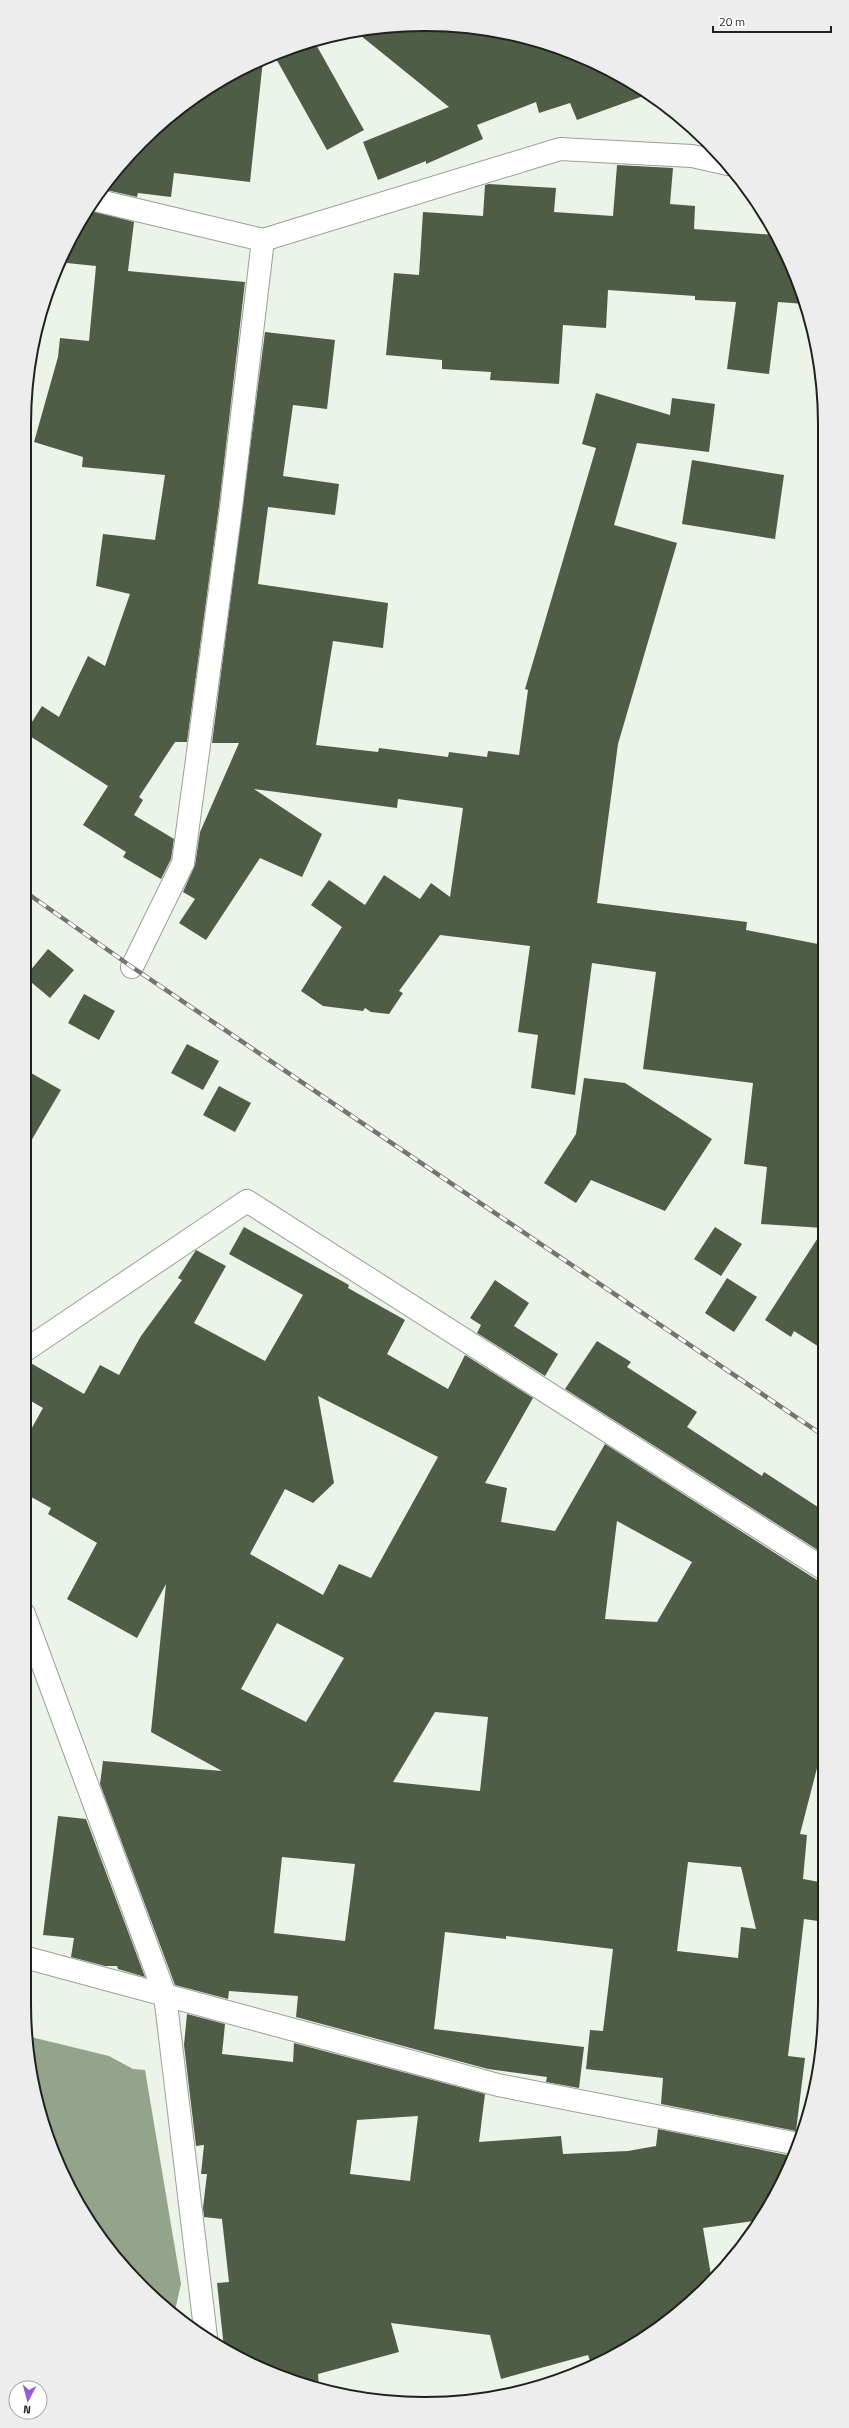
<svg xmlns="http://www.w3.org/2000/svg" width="849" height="2428" font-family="'Titillium Web',sans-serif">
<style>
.water{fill:#94a48a}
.building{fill:#4f5d46;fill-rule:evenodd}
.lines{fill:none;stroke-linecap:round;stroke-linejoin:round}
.minor-casing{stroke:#9aa096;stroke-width:24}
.minor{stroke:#fff;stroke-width:22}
.rail-casing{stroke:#727670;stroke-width:4.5}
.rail{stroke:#fff;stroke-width:3;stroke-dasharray:9;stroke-linecap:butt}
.rim{fill:none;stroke:#1f211d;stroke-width:2}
</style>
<rect width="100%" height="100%" fill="#ecf3e9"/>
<!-- water -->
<path class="water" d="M27,2036l82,20 24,13 12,1 36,214 -7,31 -50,-47 -33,-42 -37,-69 -22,-76z"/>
<!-- building -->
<g class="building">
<path d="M450,25l78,13 97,40 24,16 -72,26 -7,-17 -31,10 -3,-11 -59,23 6,14 -57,25v-3l-48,19 -15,-38 86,-35 -94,-76 17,-4z"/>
<path d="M314,41l50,89 -37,20 -53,-95 22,-10z"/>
<path d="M263,60l-13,122 -76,-9 -3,24 -33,-4 -1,4 -35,-8 58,-65 64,-46z"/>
<path d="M617,165l56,3 -3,36 25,2 -1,23 81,6 9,13 21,56 -27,-2 -9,72 -42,-5 9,-67 -41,-2v-4l-87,-6 -2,38 -43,-3 -4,59 -69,-4 1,-8 -49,-3v-9l-56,-5 8,-82 25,2 4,-63 60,4 2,-31 4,-1 67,4 -2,24 59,4z"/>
<path d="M88,210l46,12 -6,49 117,11 -26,224 -32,236h-12l-36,55 4,3 -9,15 40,24 -3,20 -10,20 -38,-22 3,-5 -43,-27 25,-39 -83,-53 17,-27 17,11 29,-61 17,10 25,-72 -34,-8 7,-52 52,6 10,-65 -83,-8 1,-10 -49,-15 24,-85 2,-19 29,3 7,-75 -29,-3 2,-22z"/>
<path d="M265,332l70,8 -8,69 -34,-4 -10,71 56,8 -4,31 -67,-8 -10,77 130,19 -5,45 -50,-7 -17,104 62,7 1,-4 69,9 1,-5 38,5 1,-6 31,4 9,-65 -3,-1 71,-241 -14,-4 14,-51 74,22 2,-17 43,6 -6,48 -72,-9 -23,82 63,18 -59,201 -21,159 150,19 -1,8 77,15v283l-62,-4 6,-57 -23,-3 9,-81 -110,-14 13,-97 -64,-9 -17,132 -44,-7 7,-53 -20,-3 12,-86 -90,-11 -41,56 4,2 -14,21 -18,-2 -6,-4 -2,3 -40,-5 -22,-15 41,-64 -31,-22 18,-25 36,25 19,-30 36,24 11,-16 19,14 13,-89 -65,-9 -1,9 -143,-19 68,45 -20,43 -42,-19 -54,82 -27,-17 16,-24 -12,-7 12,-27 5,-33 39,-89h-27z"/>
<path d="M692,460l92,15 -9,64 -93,-15z"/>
<path d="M48,949l26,21 -24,28 -25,-21z"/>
<path d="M84,994l31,17 -16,29 -31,-17z"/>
<path d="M187,1044l32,17 -16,29 -32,-17z"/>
<path d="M24,1069l37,21 -37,63z"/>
<path d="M584,1078l41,5 87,56 -47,72 -74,-31 -15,23 -32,-20 32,-49z"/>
<path d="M219,1086l32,17 -16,29 -32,-17z"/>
<path d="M244,1227l105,58 -1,3 57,32 -18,34 61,35 17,-34 68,43 -48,85 22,5 -6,34 54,9 50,-87 212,136 7,1v160l-24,93 7,1 -4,44 22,4v39l-21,-3 -16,137 17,2 -9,73 -135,-27 2,-26 -77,-9 4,-39 13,1 10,-82 -107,-13v3l-61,-7 -11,97 150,18 -5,41 -33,-6 1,-5 -59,-8 -192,-52 2,-21 -69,-5 -1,8 -53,-14 -75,-201 3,-23 119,10 -71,-39 15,-148 -29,54 -70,-39 30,-56 -49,-29 3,-6 -27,-15v-51l19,-34 -19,-11v-34l5,-1 55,32 16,-29 19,10 22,-39 41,-56 -4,-2 18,-28 30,16 -32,57 71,38 38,-66 -74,-41zM318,1396l120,61 -67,121 -32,-14 -16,31 -73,-41 35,-65 28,14 21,-20zM617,1521l75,41 -35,60 -52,-3zM277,1623l67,35 -38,64 -65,-33zM435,1712l53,5 -8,74 -87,-9zM282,1857l73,7 -10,77 -71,-8zM688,1862l53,5 15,62 -15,-2 -3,31 -61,-7z"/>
<path d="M715,1227l27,17 -21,32 -27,-17z"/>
<path d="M823,1230v24l1,96 -30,-19 -3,6 -26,-17z"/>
<path d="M727,1278l30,19 -23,35 -29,-19z"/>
<path d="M495,1280l34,23 -15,23 44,28 -13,22 -68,-43 4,-8 -11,-7z"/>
<path d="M597,1341l34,21 -4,5 70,45 -10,15 75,49 2,-4 60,39v43l-259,-165z"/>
<path d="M58,1816l28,3 59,158 -27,-8 -1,-3h-12l-34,-9 3,-19 -31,-3z"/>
<path d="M187,2014l38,10 -3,30 71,8 1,-19 191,51 -6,48 82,-6 2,18 65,-3 28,-5 2,-17 134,27 -8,24 -23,40 -58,8 9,53 -4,6 -61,49 -46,27 -9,3 -4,-11 -87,24 -11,-44 -99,-12 8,29 -81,22 1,14 -23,-5 -49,-20 -23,-15 -7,-65 12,-1 -7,-63 -18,-2 -1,-9 4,-34h-6l3,-29 -8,1 -12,-101zM418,2116l-8,65 -60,-7 7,-54z"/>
</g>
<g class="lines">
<!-- minor casing -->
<g class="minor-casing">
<g id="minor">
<path d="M95,200l168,40 297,-91 132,7 36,8"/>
<path d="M132,967l51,-104 48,-355 32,-268"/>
<path d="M24,1351l223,-150 577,368"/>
<path d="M24,1614l141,381 41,342"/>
<path d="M24,1957l474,128 300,59"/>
</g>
</g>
<!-- minor -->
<use href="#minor" class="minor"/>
<!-- rail casing -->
<g class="rail-casing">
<path id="rail" d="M24,891l108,76 692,469"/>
</g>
<!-- rail -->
<use href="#rail" class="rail"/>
</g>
<!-- crop -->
<path d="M0 0H849V2428H0ZM424 31H425A393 393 0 0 1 818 424V2004A393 393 0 0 1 425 2397H424A393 393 0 0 1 31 2004V424A393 393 0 0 1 424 31Z" fill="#ededed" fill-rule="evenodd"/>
<path class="rim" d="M424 31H425A393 393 0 0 1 818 424V2004A393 393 0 0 1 425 2397H424A393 393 0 0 1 31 2004V424A393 393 0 0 1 424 31Z"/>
<!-- north arrow -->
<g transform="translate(28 2400) rotate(186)"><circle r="19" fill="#ffffff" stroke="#a5a6a5"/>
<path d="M0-3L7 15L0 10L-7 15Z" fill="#915dd6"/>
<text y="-6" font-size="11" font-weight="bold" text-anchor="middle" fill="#1f211d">N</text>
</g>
<!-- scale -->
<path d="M713 26v6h118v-6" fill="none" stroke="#1f211d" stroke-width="2"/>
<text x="719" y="26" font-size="12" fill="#1f211d" stroke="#ffffff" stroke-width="3" paint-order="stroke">20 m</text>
</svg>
